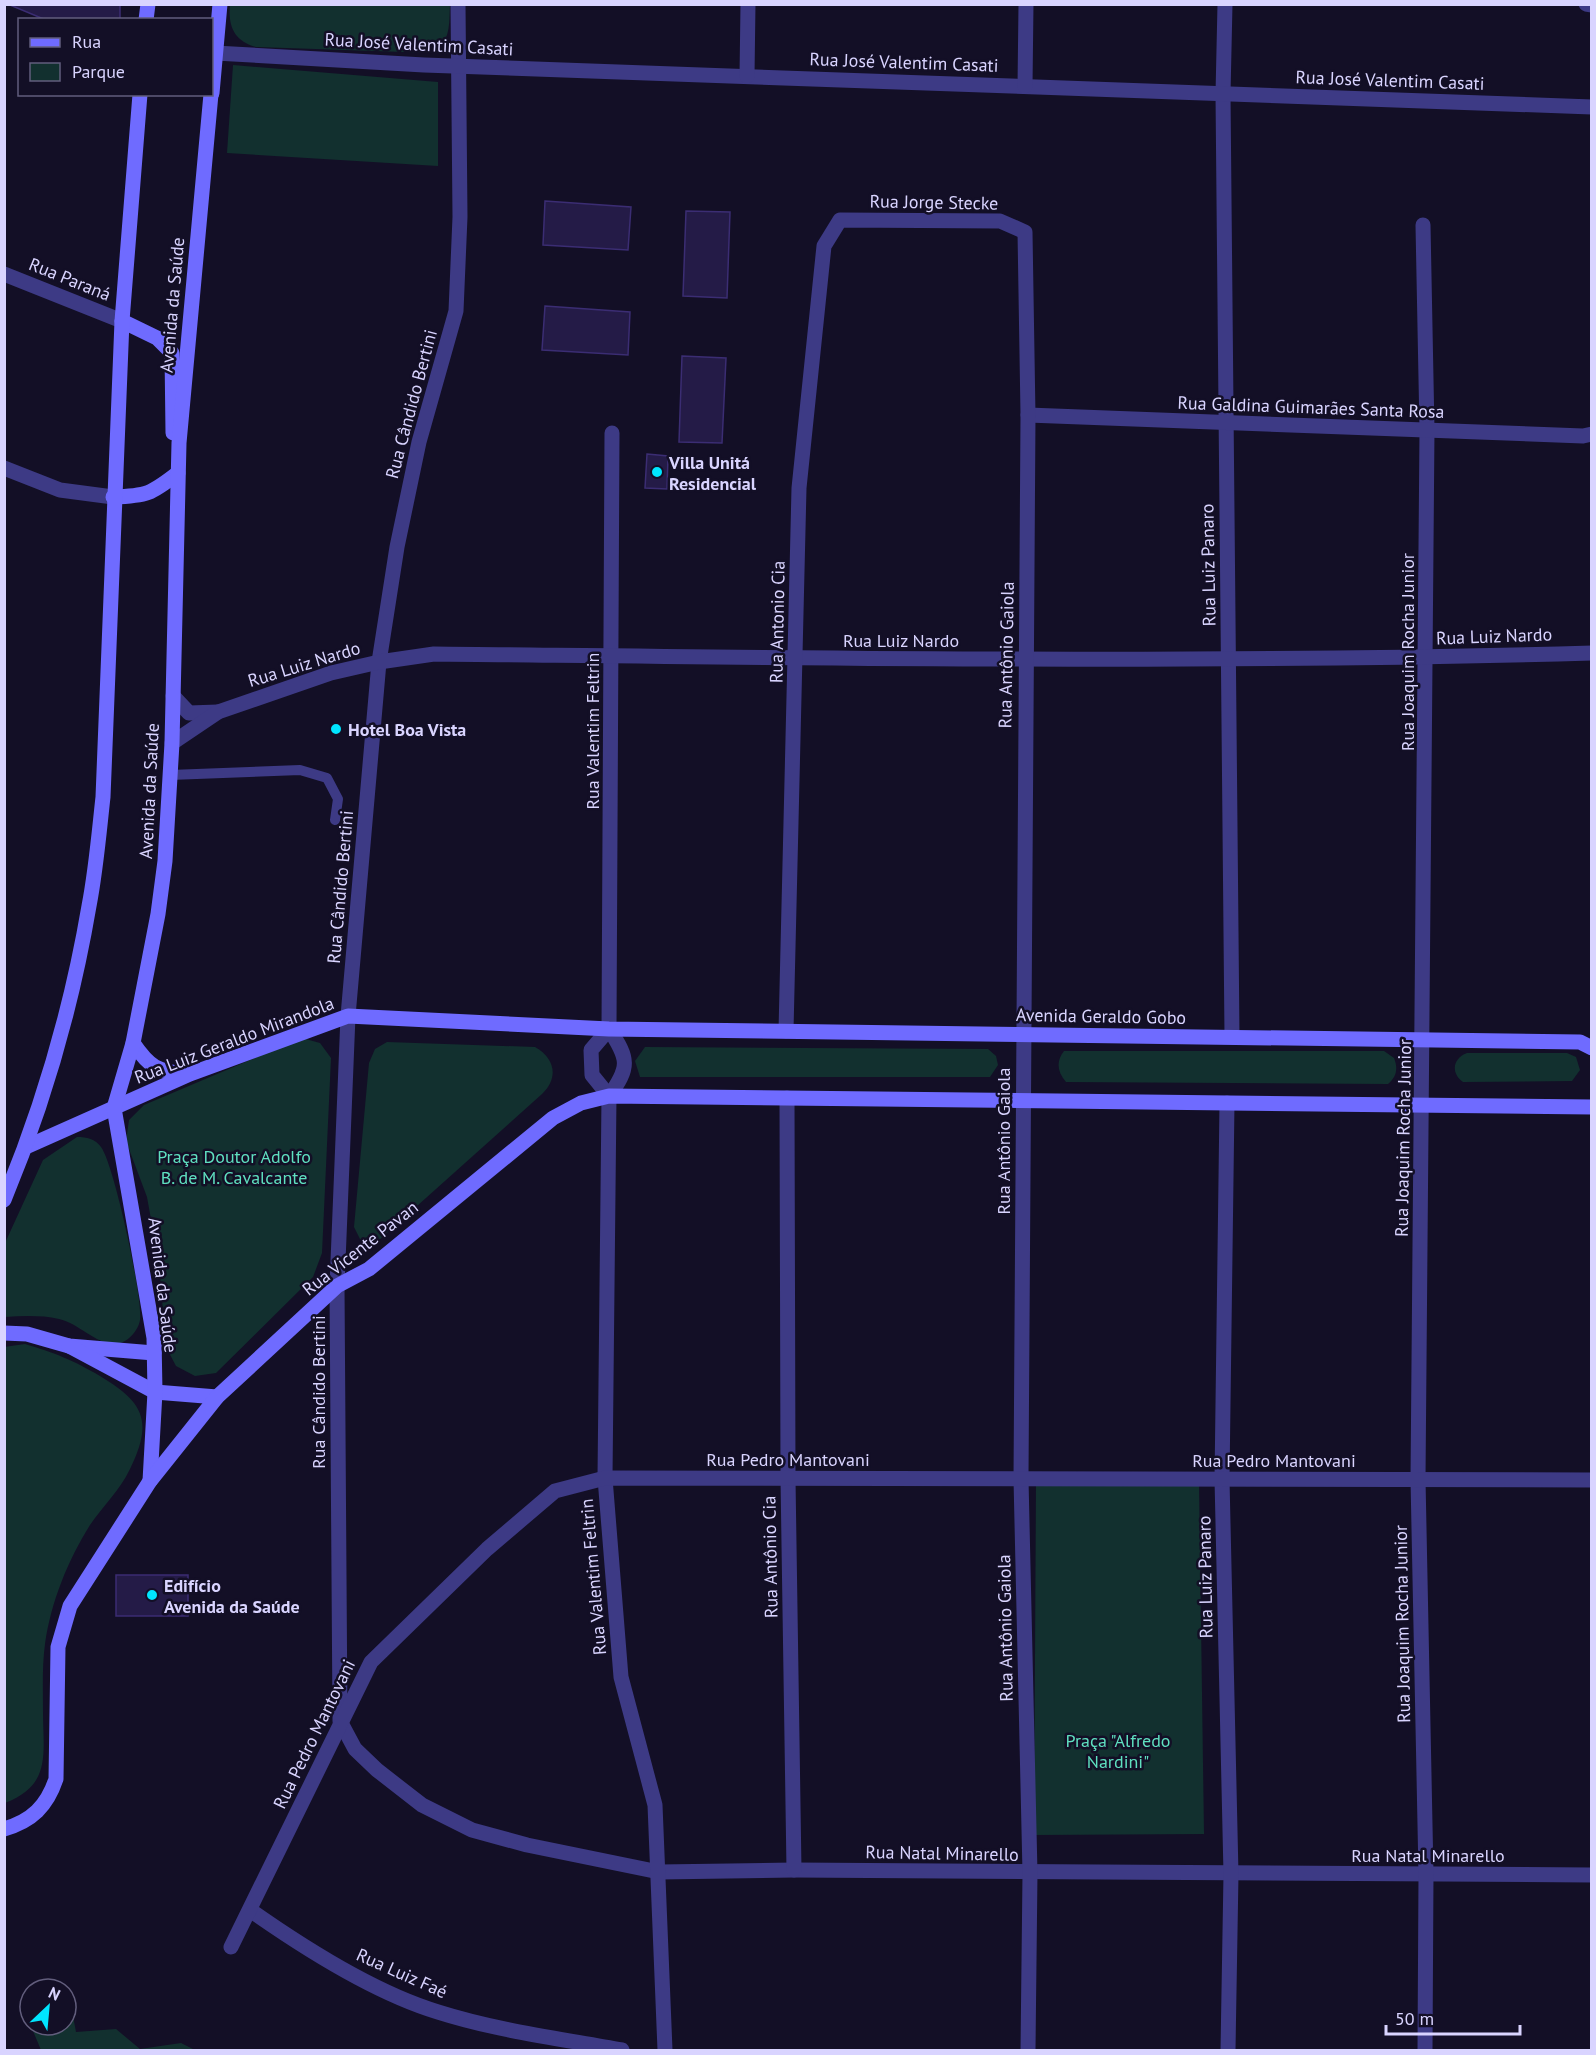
<svg xmlns="http://www.w3.org/2000/svg" width="1596" height="2055" font-family="'PT Sans',sans-serif">
<style>
.green{fill:#12302f}
.building{fill:#241b47;stroke:#3b2d73;stroke-width:1.5}
.lines{fill:none;stroke-linecap:round;stroke-linejoin:round}
.lane{stroke:#3d3a85;stroke-width:10}
.street{stroke:#3d3a85;stroke-width:15}
.secondary{stroke:#6f6bff;stroke-width:15}
.poi-dot{fill:#00e5ff;stroke:#130f26;stroke-width:2}
.labels{text-anchor:middle;dominant-baseline:central;stroke-width:5;stroke-linejoin:round;paint-order:stroke}
.street-label{font-size:18px;fill:#d9d4ff;stroke:#130f26}
.poi-label{font-size:18px;font-weight:bold;fill:#d9d4ff;stroke:#130f26;text-anchor:start}
.park-label{font-size:18px;fill:#5fe0c0;stroke:#130f26}
</style>
<rect width="100%" height="100%" fill="#130f26"/>
<!-- green -->
<g class="green">
<path d="M230,5h220c-1,19 1,35 -16,48l-178,-6c-22,-6 -28,-21 -26,-42z"/>
<path d="M233,65l205,17v84l-211,-13z"/>
<path d="M302,1038l18,5 11,15 -9,195 -9,24 -97,96 -21,3 -19,-10 -10,-19 -7,-83 -12,-67 -21,-56 3,-21 15,-15z"/>
<path d="M387,1042l148,5c20,11 24,31 7,47l-163,146 -10,3 -9,-4 -6,-12 15,-164 6,-14z"/>
<path d="M645,1047l343,2 8,7 2,9 -8,12h-350l-5,-16z"/>
<path d="M1064,1051h320l10,7c4,10 3,18 -6,26l-322,-2c-9,-10 -10,-21 -2,-31z"/>
<path d="M1467,1053h100l9,4 4,13 -8,11 -109,1c-12,-9 -11,-23 4,-29z"/>
<path d="M77,1137c10,0 18,2 24,10 13,17 42,150 39,173 -1,7 -6,14 -12,19 -23,17 -45,-15 -69,-20 -18,-4 -36,-3 -54,-2v-74l38,-83z"/>
<path d="M25,1344c30,9 48,16 75,32 43,26 54,44 30,93 -10,21 -27,37 -40,56 -22,35 -39,77 -45,119 -3,22 -2,46 -2,68 0,41 9,73 -38,91l-1,-456z"/>
<path d="M1199,1482l5,352 -170,1 2,-350z"/>
<path d="M66,2012l7,4 3,16 40,-3 24,20 41,-6 14,7h-154l-8,-19 2,-6h31z"/>
</g>
<!-- building -->
<g class="building">
<path d="M120,4v16h-74l-36,-15z"/>
<path d="M545,201l86,6 -3,43 -85,-5z"/>
<path d="M686,211l44,1 -3,86 -44,-2z"/>
<path d="M545,306l85,6 -2,43 -86,-5z"/>
<path d="M682,356l44,2 -4,85 -43,-1z"/>
<path d="M647,454l21,2 -1,33 -22,-1z"/>
<rect x="116" y="1575" width="72" height="41"/>
</g>
<g class="lines">
<!-- lane -->
<path class="lane" d="M170,775l130,-5 27,8 11,21 -3,21"/>
<!-- street -->
<g class="street">
<path d="M458,4l2,213 -4,94 -37,131 -22,105 -18,115 -31,354 -11,270 3,435 15,28 22,21 45,35 50,25 55,15 132,27 135,-2 798,5"/>
<path d="M1225,4l-2,90 9,943"/>
<path d="M1586,4l6,1"/>
<path d="M215,53l209,12 1168,42"/>
<path d="M747,76l1,-72"/>
<path d="M1025,86l1,-82"/>
<path d="M1423,225l4,205 -9,1049 8,395 -1,176"/>
<path d="M4,274l118,47"/>
<path d="M1028,415l555,21 9,-2"/>
<path d="M612,433l-3,596c20,30 21,38 0,67l-4,382 16,199 34,128 10,245"/>
<path d="M4,468l56,22 53,7"/>
<path d="M173,696l16,17 29,-1"/>
<path d="M172,743l46,-31 113,-39 48,-11 55,-8c386,4 772,10 1158,-1"/>
<path d="M609,1029l-18,21 1,25 17,21"/>
<path d="M786,1031l13,-543 25,-242 16,-26 160,1 25,11 3,183 -7,1064 9,394 -2,177"/>
<path d="M787,1098l1,381 6,391"/>
<path d="M1227,1103l-5,376 9,395 -3,176"/>
<path d="M250,1910c54,38 125,83 188,102 60,19 124,27 184,38"/>
<path d="M231,1947l140,-285 116,-113 68,-58 50,-13 987,2"/>
</g>
<!-- secondary -->
<g class="secondary">
<path d="M146,20l2,-16"/>
<path d="M212,93l8,-89"/>
<path d="M122,321l35,17 15,15 1,80"/>
<path d="M113,497c34,-1 38,-3 65,-24"/>
<path d="M133,1043c17,25 24,28 54,31"/>
<path d="M26,1147l164,-73 158,-58 261,13 971,13 12,6"/>
<path d="M4,1200c39,-94 68,-194 85,-294 7,-36 10,-73 14,-109l19,-476 18,-227"/>
<path d="M4,1333l23,1 42,12 85,7"/>
<path d="M69,1346l86,46 62,5"/>
<path d="M150,1481l5,-89 -1,-54 -40,-230 19,-65 25,-129 7,-53 7,-118 7,-300 32,-349"/>
<path d="M4,1829c28,-8 43,-23 52,-50l2,-132 12,-41 80,-125 67,-84 120,-111 32,-17 184,-151 28,-15 28,-7 983,11"/>
</g>
</g>
<!-- markers -->
<g class="poi-dot">
<circle cx="657" cy="472" r="6"/>
<circle cx="336" cy="729" r="6"/>
<circle cx="152" cy="1595" r="6"/>
</g>
<g class="labels">
<!-- street labels -->
<g class="street-label">
<text transform="translate(419 44) rotate(3)">Rua José Valentim Casati</text>
<text transform="translate(904 62) rotate(2)">Rua José Valentim Casati</text>
<text transform="translate(1390 80) rotate(2)">Rua José Valentim Casati</text>
<text transform="translate(934 202) rotate(1)">Rua Jorge Stecke</text>
<text transform="translate(70 279) rotate(22)">Rua Paraná</text>
<text transform="translate(172 305) rotate(-85)">Avenida da Saúde</text>
<text transform="translate(411 404) rotate(-75)">Rua Cândido Bertini</text>
<text transform="translate(1311 407) rotate(2)">Rua Galdina Guimarães Santa Rosa</text>
<text transform="translate(1208 565) rotate(-91)">Rua Luiz Panaro</text>
<text transform="translate(777 622) rotate(-89)">Rua Antonio Cia</text>
<text transform="translate(1494 636) rotate(-2)">Rua Luiz Nardo</text>
<text x="901" y="640">Rua Luiz Nardo</text>
<text transform="translate(1407 652) rotate(-90)">Rua Joaquim Rocha Junior</text>
<text transform="translate(1006 655) rotate(-89)">Rua Antônio Gaiola</text>
<text transform="translate(304 664) rotate(-17)">Rua Luiz Nardo</text>
<text transform="translate(592 731) rotate(-90)">Rua Valentim Feltrin</text>
<text transform="translate(149 791) rotate(-87)">Avenida da Saúde</text>
<text transform="translate(340 887) rotate(-85)">Rua Cândido Bertini</text>
<text transform="translate(1101 1016) rotate(1)">Avenida Geraldo Gobo</text>
<text transform="translate(234 1040) rotate(-21)">Rua Luiz Geraldo Mirandola</text>
<text transform="translate(1403 1138) rotate(-89)">Rua Joaquim Rocha Junior</text>
<text transform="translate(1003 1141) rotate(-90)">Rua Antônio Gaiola</text>
<text transform="translate(360 1248) rotate(-38)">Rua Vicente Pavan</text>
<text transform="translate(163 1285) rotate(83)">Avenida da Saúde</text>
<text transform="translate(318 1392) rotate(-90)">Rua Cândido Bertini</text>
<text x="788" y="1459">Rua Pedro Mantovani</text>
<text x="1274" y="1460">Rua Pedro Mantovani</text>
<text transform="translate(770 1557) rotate(-91)">Rua Antônio Cia</text>
<text transform="translate(593 1577) rotate(-95)">Rua Valentim Feltrin</text>
<text transform="translate(1205 1577) rotate(-91)">Rua Luiz Panaro</text>
<text transform="translate(1402 1624) rotate(-91)">Rua Joaquim Rocha Junior</text>
<text transform="translate(1005 1628) rotate(-91)">Rua Antônio Gaiola</text>
<text transform="translate(314 1734) rotate(-64)">Rua Pedro Mantovani</text>
<text transform="translate(942 1853) rotate(1)">Rua Natal Minarello</text>
<text x="1428" y="1855">Rua Natal Minarello</text>
<text transform="translate(402 1973) rotate(24)">Rua Luiz Faé</text>
</g>
<!-- poi labels -->
<g class="poi-label">
<text x="669" y="462">Villa Unitá<tspan x="669" dy="21">Residencial</tspan></text>
<text x="348" y="729">Hotel Boa Vista</text>
<text x="164" y="1585">Edifício<tspan x="164" dy="21">Avenida da Saúde</tspan></text>
</g>
<!-- park labels -->
<g class="park-label">
<text x="234" y="1156">Praça Doutor Adolfo<tspan x="234" dy="21">B. de M. Cavalcante</tspan></text>
<text x="1118" y="1740">Praça "Alfredo<tspan x="1118" dy="21">Nardini"</tspan></text>
</g>
</g>
<!-- border -->
<rect width="1596" height="2055" fill="none" stroke="#d9d4ff" stroke-width="12"/>
<!-- legend -->
<rect x="18" y="18" width="195" height="78" fill="#130f26" stroke="#625e7d" stroke-width="1.5"/>
<rect x="30" y="38" width="30" height="9" fill="#6f6bff" stroke="#625e7d" stroke-width="1.5"/>
<text x="72" y="48" font-size="18" fill="#d9d4ff">Rua</text>
<rect x="30" y="63" width="30" height="18" fill="#12302f" stroke="#625e7d" stroke-width="1.5"/>
<text x="72" y="78" font-size="18" fill="#d9d4ff">Parque</text>
<!-- north arrow -->
<g transform="translate(48 2007) rotate(26)"><circle r="28" fill="#130f26" stroke="#625e7d" stroke-width="1.5"/>
<path d="M0-4.5L10 22L0 15L-10 22Z" fill="#00e5ff"/>
<text y="-9" font-size="16" font-weight="bold" text-anchor="middle" fill="#d9d4ff">N</text>
</g>
<!-- scale -->
<path d="M1386 2025v9h134v-9" fill="none" stroke="#d9d4ff" stroke-width="3"/>
<text x="1395" y="2025" font-size="18" fill="#d9d4ff" stroke="#130f26" stroke-width="4.5" paint-order="stroke">50 m</text>
</svg>
